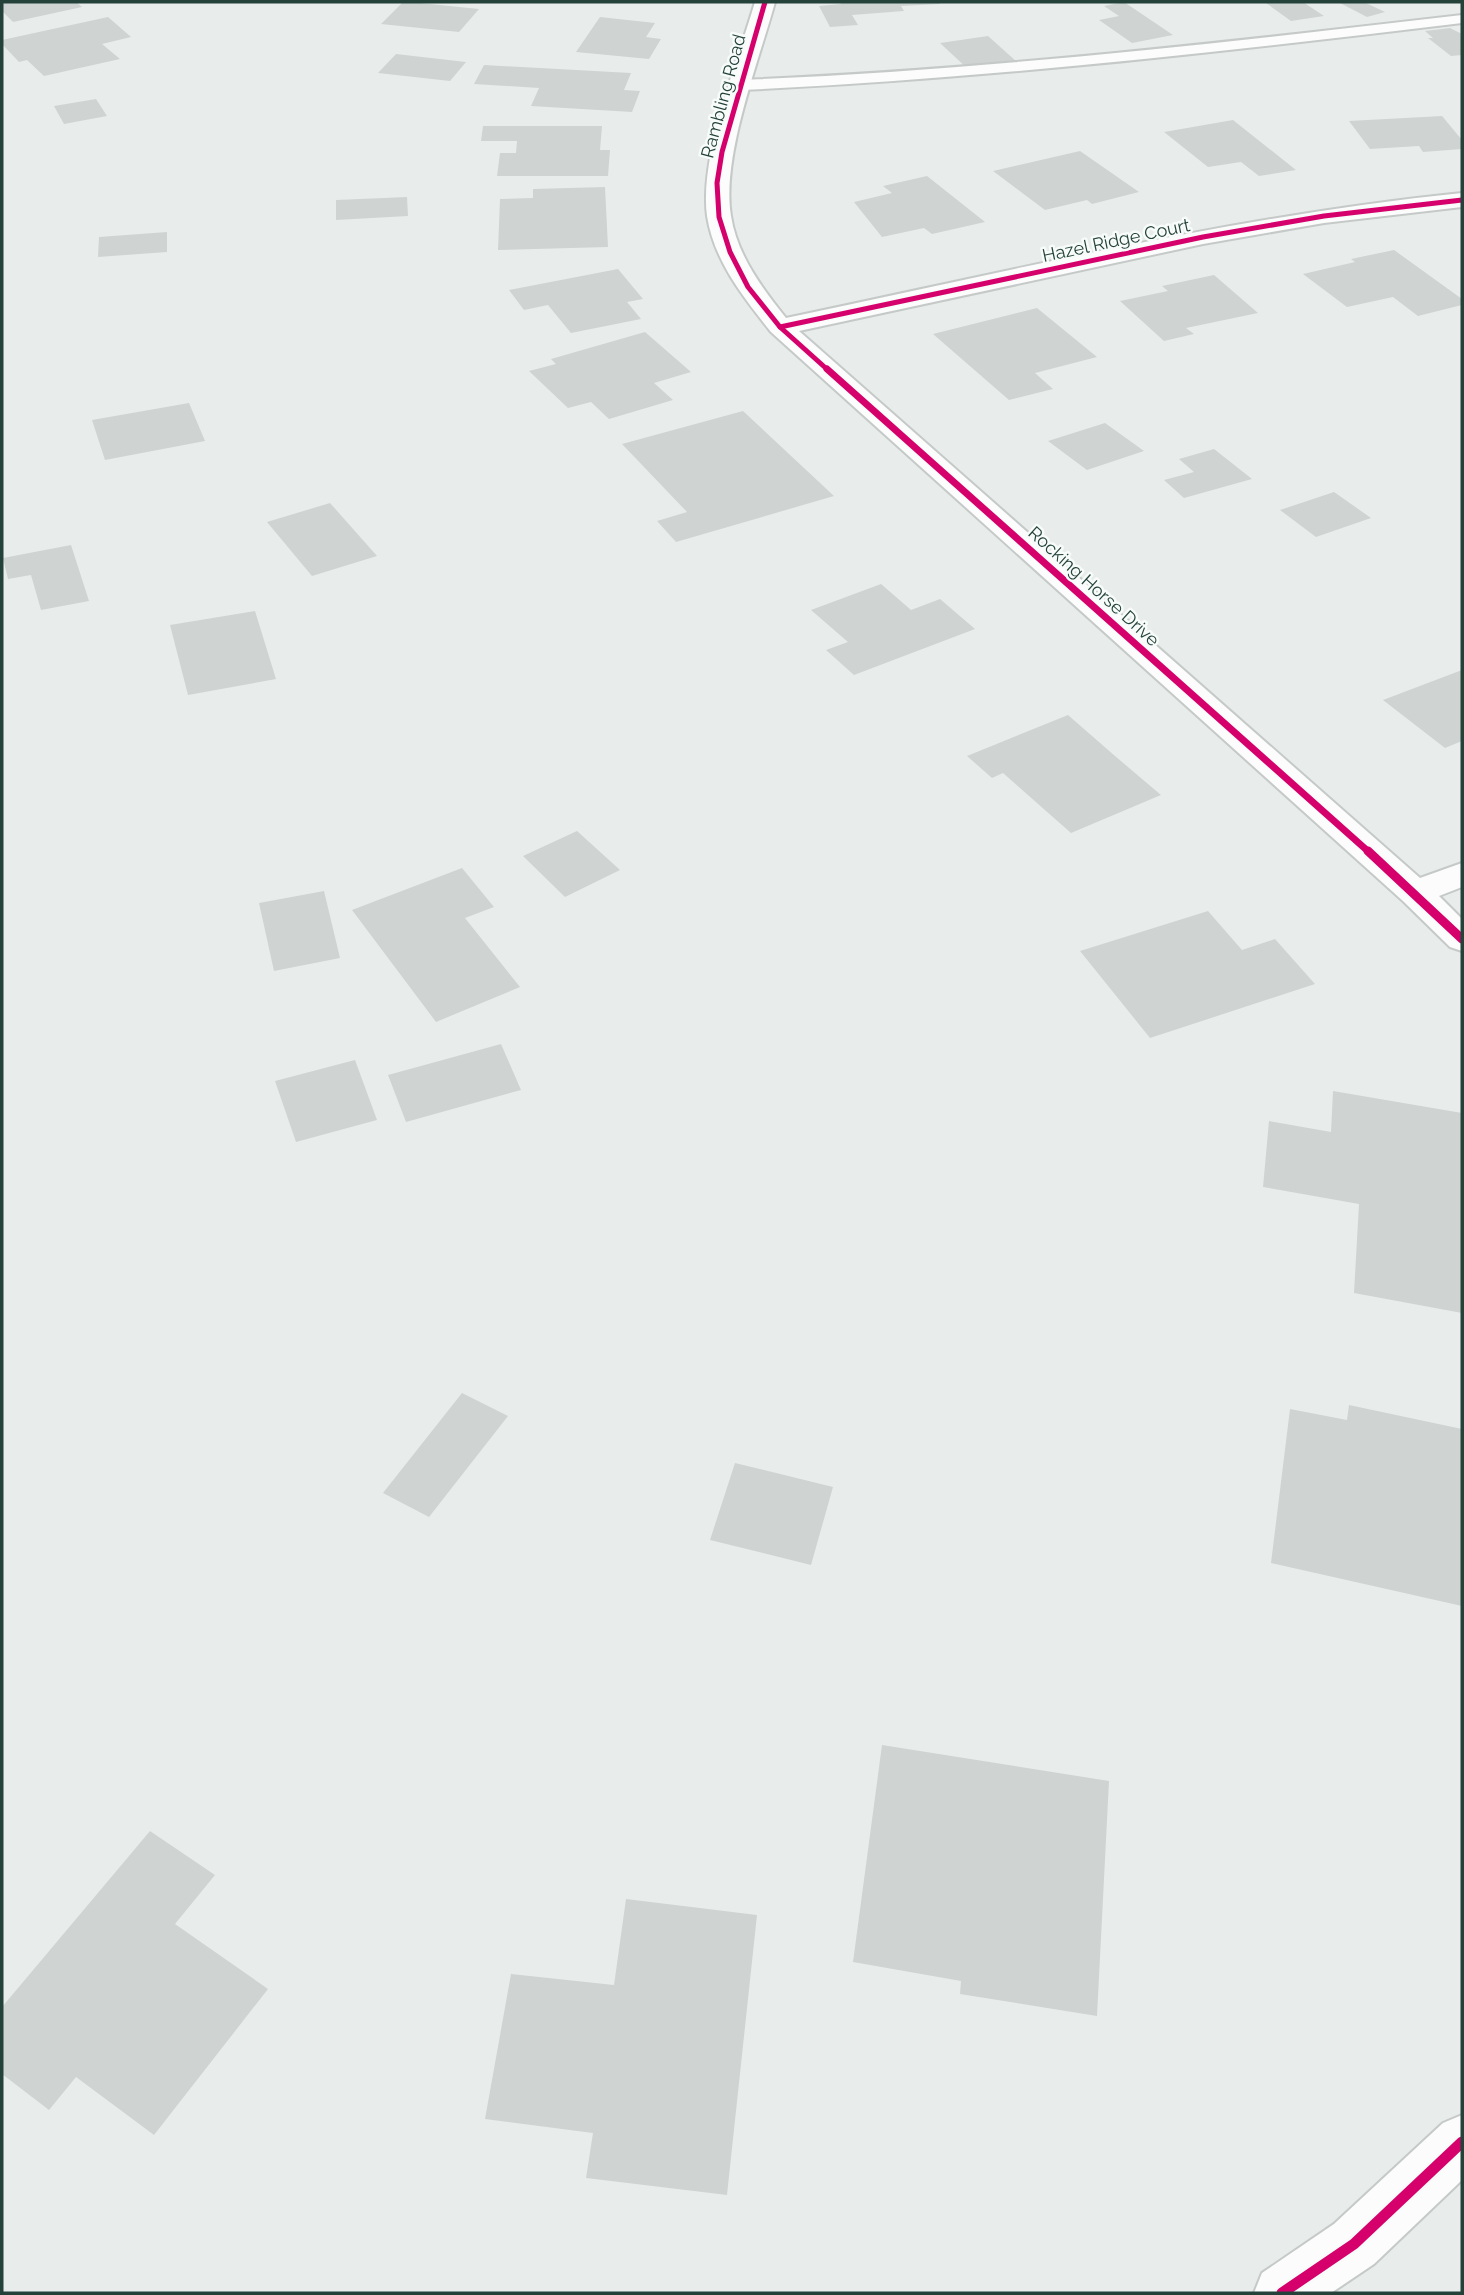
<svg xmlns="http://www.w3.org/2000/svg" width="1464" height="2295" font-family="Raleway,sans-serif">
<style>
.building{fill:#cfd4d2}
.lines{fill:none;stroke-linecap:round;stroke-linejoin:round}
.lane-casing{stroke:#c5cac8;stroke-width:4}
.street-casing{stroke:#c5cac8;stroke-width:4}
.lane{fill:#fcfcfc;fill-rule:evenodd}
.street{fill:#fcfcfc;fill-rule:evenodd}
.cycleway-far3-casing{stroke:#f7fbf9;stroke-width:8}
.cycleway-far2-casing{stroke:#f7fbf9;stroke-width:10}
.cycleway-far1-casing{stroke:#f7fbf9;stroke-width:13}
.cycleway-casing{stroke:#f7fbf9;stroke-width:16}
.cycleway-far3{stroke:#d6006c;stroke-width:5}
.cycleway-far2{stroke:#d6006c;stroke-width:7}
.cycleway-far1{stroke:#d6006c;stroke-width:9}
.cycleway{stroke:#d6006c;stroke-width:11}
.labels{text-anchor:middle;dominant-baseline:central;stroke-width:5;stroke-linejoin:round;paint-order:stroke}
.far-street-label{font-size:18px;fill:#24423a;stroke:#f7fbf9}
</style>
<rect width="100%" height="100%" fill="#e8edeb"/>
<!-- building -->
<g class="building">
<path d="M2,2h74l6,5 -69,15 -11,-11z"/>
<path d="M403,2h7l69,7 -20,23 -78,-8z"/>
<path d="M840,2h100v2l-39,2 3,5 -52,4 6,10 -28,2 -11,-21 22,-2z"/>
<path d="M1124,2l49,33 -41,8 -33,-23 20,-4 -15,-10z"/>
<path d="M1274,2h29l21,14 -33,5 -25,-18z"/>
<path d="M1346,2h18l21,10 -18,5 -27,-14z"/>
<path d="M108,17l23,20 -29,7 18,15 -76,17 -17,-16 -8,2 -17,-18v-4z"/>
<path d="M600,17l55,6 -9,14 15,2 -12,20 -73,-7z"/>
<path d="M1450,28l12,6v21l-11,1 -23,-18h5l-8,-7z"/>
<path d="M988,36l29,26 -49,7 -28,-26z"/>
<path d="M396,54l70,8 -16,19 -72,-8z"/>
<path d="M484,65l147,8 -7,17 16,1 -8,21 -101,-6 8,-18 -65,-4z"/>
<path d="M96,99l11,17 -43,8 -10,-18z"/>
<path d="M1442,116l20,24v9l-39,3 -4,-6 -49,3 -21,-28z"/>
<path d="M1233,120l63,50 -37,6 -18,-14 -33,5 -44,-35z"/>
<path d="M483,126h119l-2,24h10l-2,26h-111l3,-23h16l1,-12h-36z"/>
<path d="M1080,151l59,41 -47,12 -5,-4 -42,10 -52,-39z"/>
<path d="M927,176l58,46 -53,12 -8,-6 -42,9 -28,-35 38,-9 -9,-7z"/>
<path d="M605,187l3,60 -110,3 2,-51 33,-1v-9z"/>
<path d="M407,197l1,19 -72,4v-20z"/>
<path d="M167,232v20l-69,5 1,-20z"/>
<path d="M1394,250l68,49v6l-44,11 -25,-19 -46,10 -44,-33 52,-12 -4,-3z"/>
<path d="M618,269l25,30 -16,3 14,17 -70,14 -23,-28 -24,5 -15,-20z"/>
<path d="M1214,275l44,38 -72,15 8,6 -30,7 -44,-40 48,-10 -6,-5z"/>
<path d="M1037,308l60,49 -62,16 18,16 -44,11 -76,-66z"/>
<path d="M645,332l46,40 -37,11 19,17 -64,19 -18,-17 -23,6 -39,-37 27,-7 -5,-5z"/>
<path d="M189,403l16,38 -100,19 -13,-40z"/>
<path d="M743,411l91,85 -158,46 -19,-21 30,-9 -65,-68z"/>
<path d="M1105,423l39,28 -57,19 -39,-29z"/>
<path d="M1214,449l38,30 -68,19 -20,-18 30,-8 -15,-13z"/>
<path d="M1334,492l37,26 -55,19 -36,-27z"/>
<path d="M330,503l47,53 -65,20 -45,-54z"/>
<path d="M71,545l18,56 -48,9 -10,-35 -23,4 -5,-21z"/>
<path d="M881,584l30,26 29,-11 35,30 -121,46 -28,-25 22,-8 -37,-32z"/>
<path d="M255,611l21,68 -88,16 -18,-70z"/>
<path d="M1462,670v71l-17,7 -62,-48z"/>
<path d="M1068,715l47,41 46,39 -90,38 -68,-60 -11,5 -25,-22z"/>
<path d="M577,831l43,39 -55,27 -42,-41z"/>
<path d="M462,868l32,39 -29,11 55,69 -84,35 -84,-112z"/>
<path d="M324,891l16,67 -66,13 -15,-68z"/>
<path d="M1208,911l34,39 33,-11 40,45 -165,54 -70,-87z"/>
<path d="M501,1044l20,46 -115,32 -18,-47z"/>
<path d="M355,1060l22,60 -81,22 -21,-61z"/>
<path d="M1333,1091l129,22v200l-108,-20 5,-89 -96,-17 6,-66 62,11z"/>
<path d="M462,1393l46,23 -79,101 -46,-24z"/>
<path d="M1349,1405l113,24v177l-191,-43 19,-154 57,11z"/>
<path d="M735,1463l98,24 -22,78 -101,-25z"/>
<path d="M882,1745l227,36 -12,235 -137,-22 1,-13 -108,-19z"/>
<path d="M150,1831l65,44 -40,49 93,65 -114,146 -78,-58 -27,33 -47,-36v-67z"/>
<path d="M626,1899l131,16 -30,280 -141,-17 7,-45 -108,-14 26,-145 103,11z"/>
</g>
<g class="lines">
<!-- lane casing -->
<g class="lane-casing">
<path id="lane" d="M1462,15v8c-240,29 -479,56 -721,67l-8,-5 8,-5c241,-10 481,-37 721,-65z"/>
</g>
<!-- street casing -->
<g class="street-casing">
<g id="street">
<path d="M755,2h20c-16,59 -54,155 -44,214 6,39 31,72 55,102 224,-47 448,-102 676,-125v14l-138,16 -121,21 -404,87 621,547 42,-15v24l-23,9 23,23v32l-12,-4 -47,-46 -632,-569c-27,-34 -57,-71 -64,-116 -8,-59 31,-156 48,-214z"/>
<path d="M1462,2115v65l-88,84 -43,29h-77l8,-20 72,-49 109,-101z"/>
</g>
</g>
<!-- lane -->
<use href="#lane" class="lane"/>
<!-- street -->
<use href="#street" class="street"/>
<!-- cycleway-far3 casing -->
<g class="cycleway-far3-casing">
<g id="cycleway-far3">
<path d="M765,2l-43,150 -5,31 2,34 11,35 18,35 32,40 49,44"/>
<path d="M780,327l423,-90 121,-21 138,-16"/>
</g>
</g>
<!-- cycleway-far2 casing -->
<g class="cycleway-far2-casing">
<path id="cycleway-far2" d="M827,369l543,484"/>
</g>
<!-- cycleway-far1 casing -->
<g class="cycleway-far1-casing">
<path id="cycleway-far1" d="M1368,851l94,88"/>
</g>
<!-- cycleway casing -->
<g class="cycleway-casing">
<path id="cycleway" d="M1282,2293l72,-49 108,-102"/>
</g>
<!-- cycleway-far3 -->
<use href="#cycleway-far3" class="cycleway-far3"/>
<!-- cycleway-far2 -->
<use href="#cycleway-far2" class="cycleway-far2"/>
<!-- cycleway-far1 -->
<use href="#cycleway-far1" class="cycleway-far1"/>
<!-- cycleway -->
<use href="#cycleway" class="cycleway"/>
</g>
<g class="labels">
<!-- far-street labels -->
<g class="far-street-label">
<text transform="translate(723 96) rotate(-75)">Rambling Road</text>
<text transform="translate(1116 240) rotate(-12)">Hazel Ridge Court</text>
<text transform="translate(1094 586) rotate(42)">Rocking Horse Drive</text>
</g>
</g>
<!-- border -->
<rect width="1464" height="2295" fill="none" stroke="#24423a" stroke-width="7"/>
</svg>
